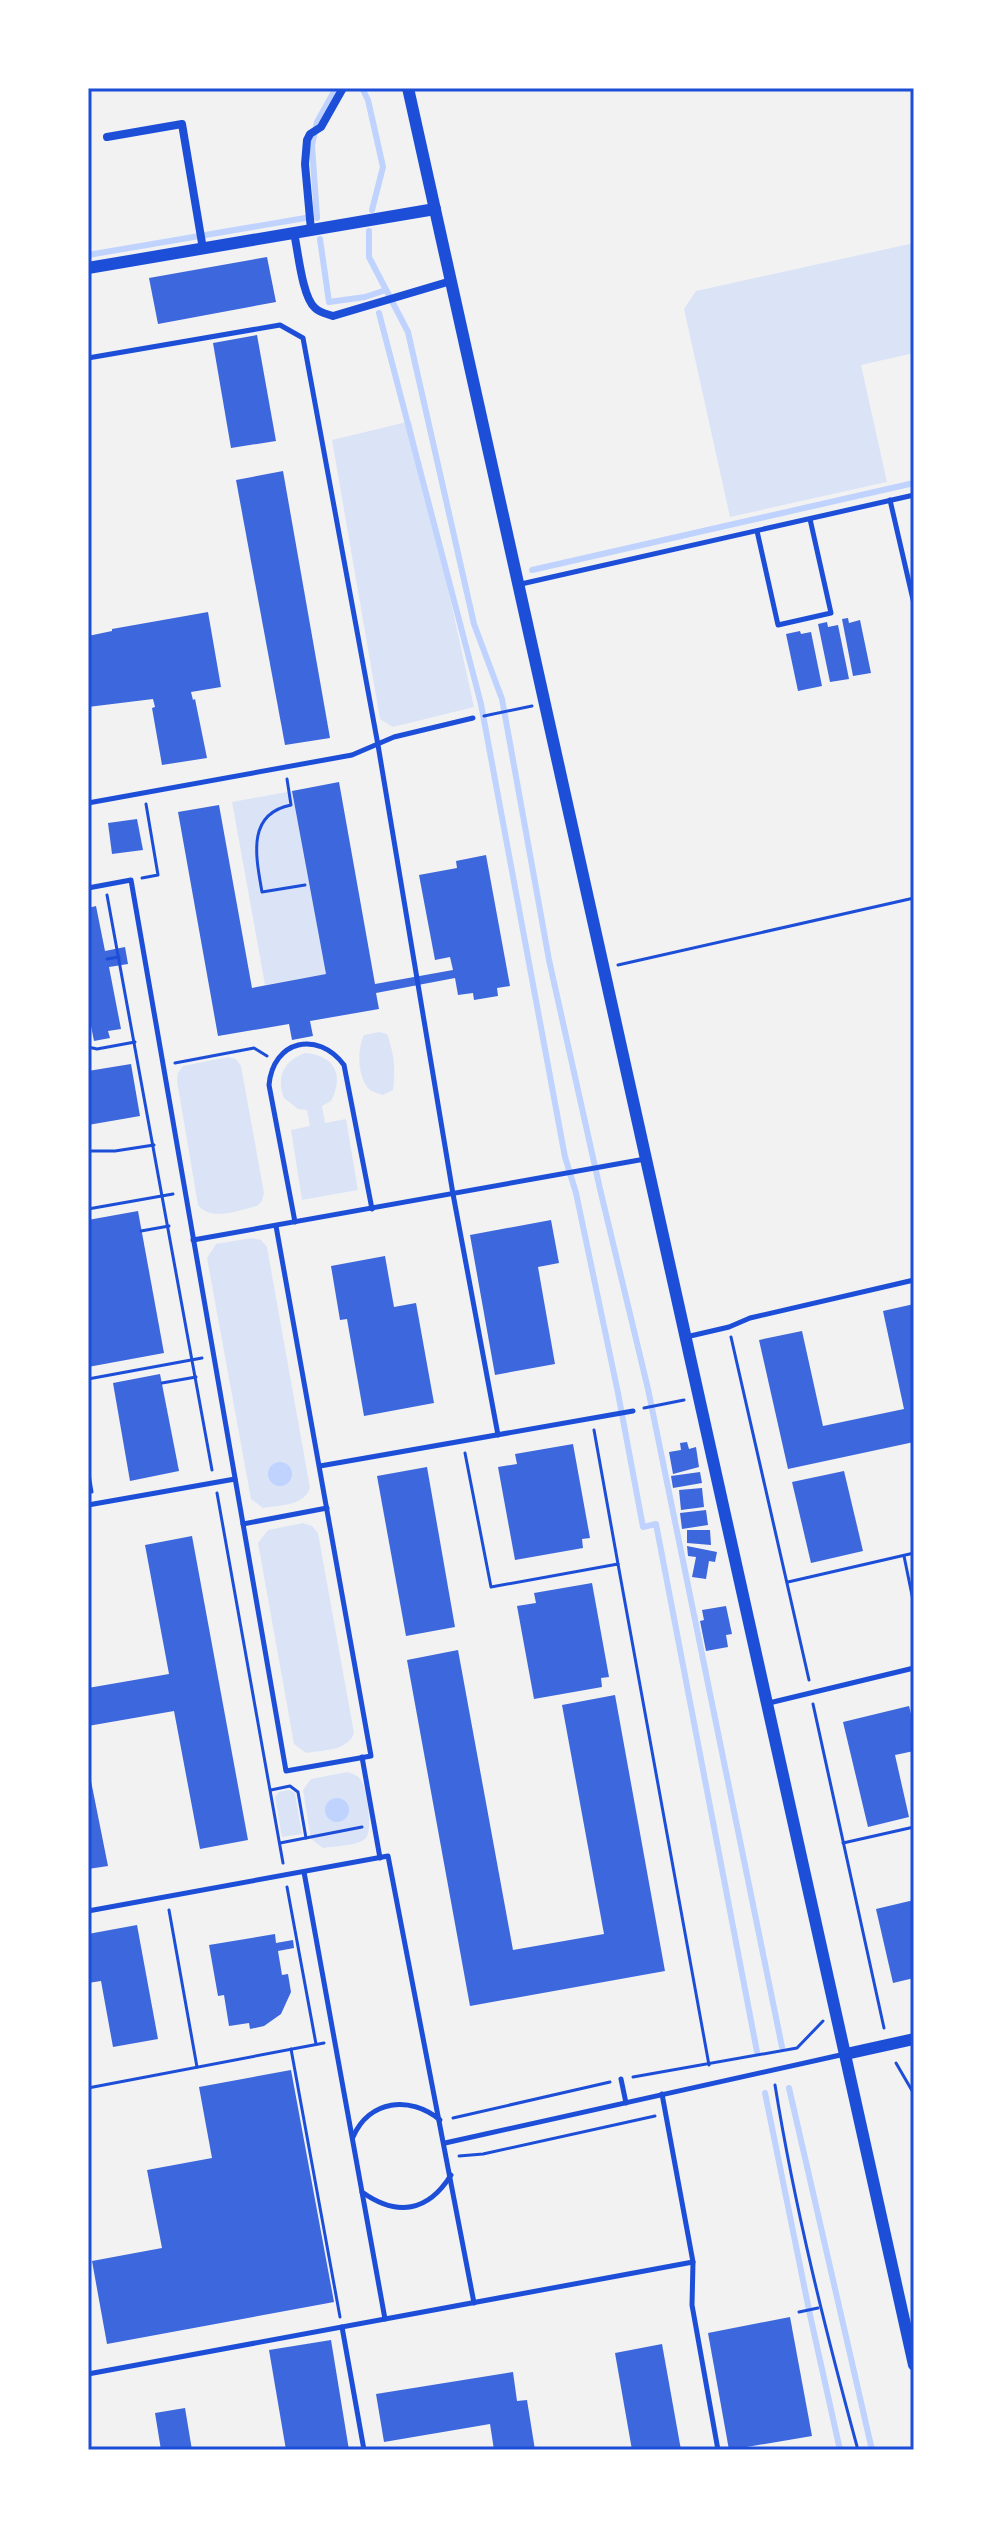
<svg xmlns="http://www.w3.org/2000/svg" width="1002" height="2538" font-family="Lato,sans-serif">
<style>
.green{fill:#dbe4f7}
.water{fill:#bfd3fe}
.lines{fill:none;stroke-linecap:round;stroke-linejoin:round}
.stream{stroke:#bfd3fe;stroke-width:6}
.building{fill:#3d67dc}
.path{stroke:#1d4ed8;stroke-width:3}
.service{stroke:#1d4ed8;stroke-width:5}
.minor{stroke:#1d4ed8;stroke-width:8}
.tertiary{stroke:#1d4ed8;stroke-width:12}
.neatline{fill:none;stroke:#1d4ed8;stroke-width:3}
</style>
<rect width="100%" height="100%" fill="#f2f2f2"/>
<!-- green -->
<g class="green">
<path d="M914,243v110l-53,12 26,117 -157,35 -46,-208 12,-18z"/>
<path d="M411,421l63,286 -81,20 -13,-8 -48,-279z"/>
<path d="M292,791l34,183 -61,11 -33,-183z"/>
<path d="M379,1032l8,2c7,19 9,36 6,56l-10,5c-3,-1 -12,-4 -13,-5 -13,-12 -13,-41 -6,-55z"/>
<path d="M305,1053c29,2 40,22 26,48l-9,5 3,17 21,-4 12,71 -56,10 -11,-70 19,-4 -3,-16 -9,-1 -14,-11c-8,-22 0,-37 21,-45z"/>
<path d="M228,1057l8,2 5,7 23,127 -2,8 -5,5c-18,4 -46,16 -59,-1l-21,-124 1,-8 5,-7z"/>
<path d="M251,1238l10,2 6,7 43,241c-6,18 -30,17 -47,20l-12,-9 -44,-241 9,-14z"/>
<path d="M303,1523l9,3 6,7 36,200c-6,18 -31,17 -48,20l-12,-9 -36,-201 10,-13z"/>
<path d="M347,1772c6,2 12,3 15,10 5,10 11,48 4,56 -8,8 -31,8 -43,10l-12,-9 -8,-49 8,-11z"/>
<path d="M289,1790l6,3 7,41 -20,3 -7,-40 4,-5z"/>
</g>
<!-- water -->
<g class="water">
<circle cx="280" cy="1474" r="12"/>
<circle cx="337" cy="1810" r="12"/>
</g>
<g class="lines">
<!-- stream -->
<g class="stream">
<path d="M362,88l6,12 15,67 -11,43"/>
<path d="M317,218l-5,-73 5,-23 19,-34"/>
<path d="M369,231v26l39,75 66,292 28,75 47,261 51,229 48,200 134,658"/>
<path d="M320,239l9,63 36,-5 21,-7"/>
<path d="M88,255l229,-39"/>
<path d="M379,313l102,391 84,453 11,36 42,200 25,134 13,-3 101,528"/>
<path d="M532,570l382,-87"/>
<path d="M789,2088l83,362"/>
<path d="M765,2093l45,222 30,135"/>
</g>
</g>
<!-- building -->
<g class="building">
<path d="M267,257l9,45 -118,22 -9,-46z"/>
<path d="M257,335l19,106 -45,7 -18,-105z"/>
<path d="M283,471l47,267 -45,7 -49,-265z"/>
<path d="M208,612l13,75 -30,5 2,8 2,-1 12,59 -45,7 -10,-57 3,-1 -2,-8 -65,8v-71l24,-5v-2z"/>
<path d="M848,618l1,5 11,-3 11,53 -18,3 -11,-57z"/>
<path d="M827,622l1,5 10,-2 11,54 -19,3 -12,-58z"/>
<path d="M800,631l1,3 10,-2 11,54 -24,5 -12,-57z"/>
<path d="M339,782l36,202 78,-14 -3,-13 -15,3 -16,-85 38,-7 -1,-7 30,-6 24,131 -13,2 1,8 -24,4 -1,-7 -15,2 -3,-17 -79,15 3,16 -69,12 3,15 -21,4 -3,-16 -71,12 -40,-224 41,-7 33,183 74,-14 -34,-183z"/>
<path d="M137,819l6,31 -31,4 -4,-31z"/>
<path d="M96,906l9,45 20,-4 3,17 -19,3 12,62 -13,2 2,7 -16,3 -6,-30v-103z"/>
<path d="M131,1064l9,52 -52,9v-54z"/>
<path d="M138,1211l26,142 -76,14v-147z"/>
<path d="M551,1220l8,43 -21,4 17,97 -60,11 -25,-140z"/>
<path d="M385,1256l9,51 22,-4 18,100 -70,13 -17,-97 -7,1 -9,-54z"/>
<path d="M914,1304v138l-126,27 -29,-129 43,-9 21,95 81,-17 -21,-98z"/>
<path d="M160,1374l19,97 -49,10 -17,-98z"/>
<path d="M687,1442l2,7 7,-2 3,20 -26,7 -4,-22 12,-2 -1,-7z"/>
<path d="M573,1444l17,94 -8,1 1,9 -68,12 -17,-93 19,-3 -2,-10z"/>
<path d="M427,1467l28,160 -49,9 -29,-160z"/>
<path d="M844,1471l19,80 -52,12 -19,-81z"/>
<path d="M700,1472l2,11 -29,5 -2,-12z"/>
<path d="M702,1488l2,19 -23,3 -2,-20z"/>
<path d="M706,1510l2,15 -26,4 -2,-16z"/>
<path d="M687,1530h23l1,15 -24,-2z"/>
<path d="M192,1536l56,304 -48,9 -26,-138 -86,15v-38l81,-14 -24,-129z"/>
<path d="M687,1546l30,6 -2,10 -6,-1 -3,18 -14,-2 4,-20 -8,-1z"/>
<path d="M592,1583l17,94 -8,1 1,9 -68,12 -17,-93 19,-3 -2,-10z"/>
<path d="M726,1606l6,28 -6,1 2,12 -22,4 -6,-30 4,-1 -2,-10z"/>
<path d="M458,1650l55,300 91,-16 -42,-229 53,-10 50,276 -195,35 -63,-346z"/>
<path d="M909,1706l5,20v25l-19,4 14,62 -41,10 -25,-105z"/>
<path d="M88,1766l20,100 -20,3z"/>
<path d="M914,1900v78l-21,5 -17,-74z"/>
<path d="M137,1925l21,114 -45,8 -12,-66 -13,2v-49z"/>
<path d="M275,1934l1,9 17,-3 1,8 -16,3 4,24 6,-1 3,18 -10,22 -17,12 -14,3 -1,-6 -20,3 -5,-31 -6,1 -9,-51z"/>
<path d="M291,2070l43,232 -227,42 -15,-83 70,-13 -15,-78 65,-12 -13,-71z"/>
<path d="M790,2317l22,119 -83,14 -21,-117z"/>
<path d="M331,2340l18,110h-63l-17,-100z"/>
<path d="M662,2344l19,106h-49l-17,-97z"/>
<path d="M513,2372l4,29 10,-1 8,50h-41l-4,-26 -106,18 -8,-48z"/>
<path d="M185,2408l7,42h-31l-6,-37z"/>
</g>
<g class="lines">
<!-- path -->
<g class="path">
<path d="M484,716l48,-10"/>
<path d="M287,779l4,26c-45,9 -35,52 -29,87l43,-7"/>
<path d="M142,878l16,-3 -12,-71"/>
<path d="M107,895l105,575"/>
<path d="M107,959l12,-2"/>
<path d="M618,965l296,-67"/>
<path d="M88,1047l9,2 38,-7"/>
<path d="M175,1063l79,-15 13,8"/>
<path d="M88,1151h27l39,-6"/>
<path d="M88,1209l85,-15"/>
<path d="M141,1231l28,-5"/>
<path d="M731,1337l78,343"/>
<path d="M88,1379l114,-21"/>
<path d="M162,1383l34,-6"/>
<path d="M644,1408l40,-8"/>
<path d="M594,1430l24,134"/>
<path d="M465,1453l26,134 127,-23 91,501"/>
<path d="M88,1468l4,24"/>
<path d="M217,1493l66,370"/>
<path d="M904,1556l10,49"/>
<path d="M788,1582l126,-29"/>
<path d="M813,1704l71,324"/>
<path d="M271,1790l19,-4 8,6 8,46"/>
<path d="M280,1843l82,-16"/>
<path d="M843,1843l71,-16"/>
<path d="M287,1887l29,157"/>
<path d="M169,1910l28,157"/>
<path d="M291,2049l49,268"/>
<path d="M896,2063l18,31"/>
<path d="M633,2077l164,-29 26,-27"/>
<path d="M775,2085c20,124 50,244 83,365"/>
<path d="M88,2088l236,-45"/>
<path d="M453,2118l157,-36"/>
<path d="M459,2156l24,-2 172,-38"/>
<path d="M799,2312l19,-4"/>
</g>
<!-- service -->
<g class="service">
<path d="M88,358l192,-33 23,13 75,407 75,449 45,241"/>
<path d="M890,500l24,104"/>
<path d="M757,531l21,94 53,-12 -21,-94"/>
<path d="M521,584l393,-89"/>
<path d="M88,803l264,-48 42,-18 79,-19"/>
<path d="M88,888l43,-8 155,891 85,-15 -95,-530"/>
<path d="M295,1222l-26,-137c4,-45 49,-55 75,-20l28,144"/>
<path d="M193,1240l452,-81"/>
<path d="M686,1337l43,-10 21,-9 164,-38"/>
<path d="M320,1466l313,-55"/>
<path d="M88,1505l147,-26"/>
<path d="M243,1524l84,-16"/>
<path d="M769,1703l145,-35"/>
<path d="M362,1757l18,101"/>
<path d="M304,1872l58,320c35,25 66,20 89,-17"/>
<path d="M88,1911l300,-55 86,447"/>
<path d="M621,2079l5,24"/>
<path d="M662,2094l31,168 -1,43 26,145"/>
<path d="M353,2137c16,-37 57,-42 87,-17"/>
<path d="M445,2143l400,-89"/>
<path d="M362,2192l23,127"/>
<path d="M342,2327l22,123"/>
<path d="M88,2374l605,-112"/>
</g>
<!-- minor -->
<g class="minor">
<path d="M107,137l75,-13 21,125"/>
<path d="M311,230l-6,-66 2,-24 3,-6 11,-7 22,-39"/>
<path d="M294,233c4,17 8,64 21,75 5,5 12,6 18,8l118,-35"/>
</g>
<!-- tertiary -->
<g class="tertiary">
<path d="M408,88l506,2277"/>
<path d="M88,268l347,-59"/>
<path d="M846,2054l68,-15"/>
</g>
</g>
<!-- border -->
<rect width="1002" height="2538" fill="none" stroke="#ffffff" stroke-width="180"/>
<rect x="90" y="90" width="822" height="2358" class="neatline"/>
</svg>
